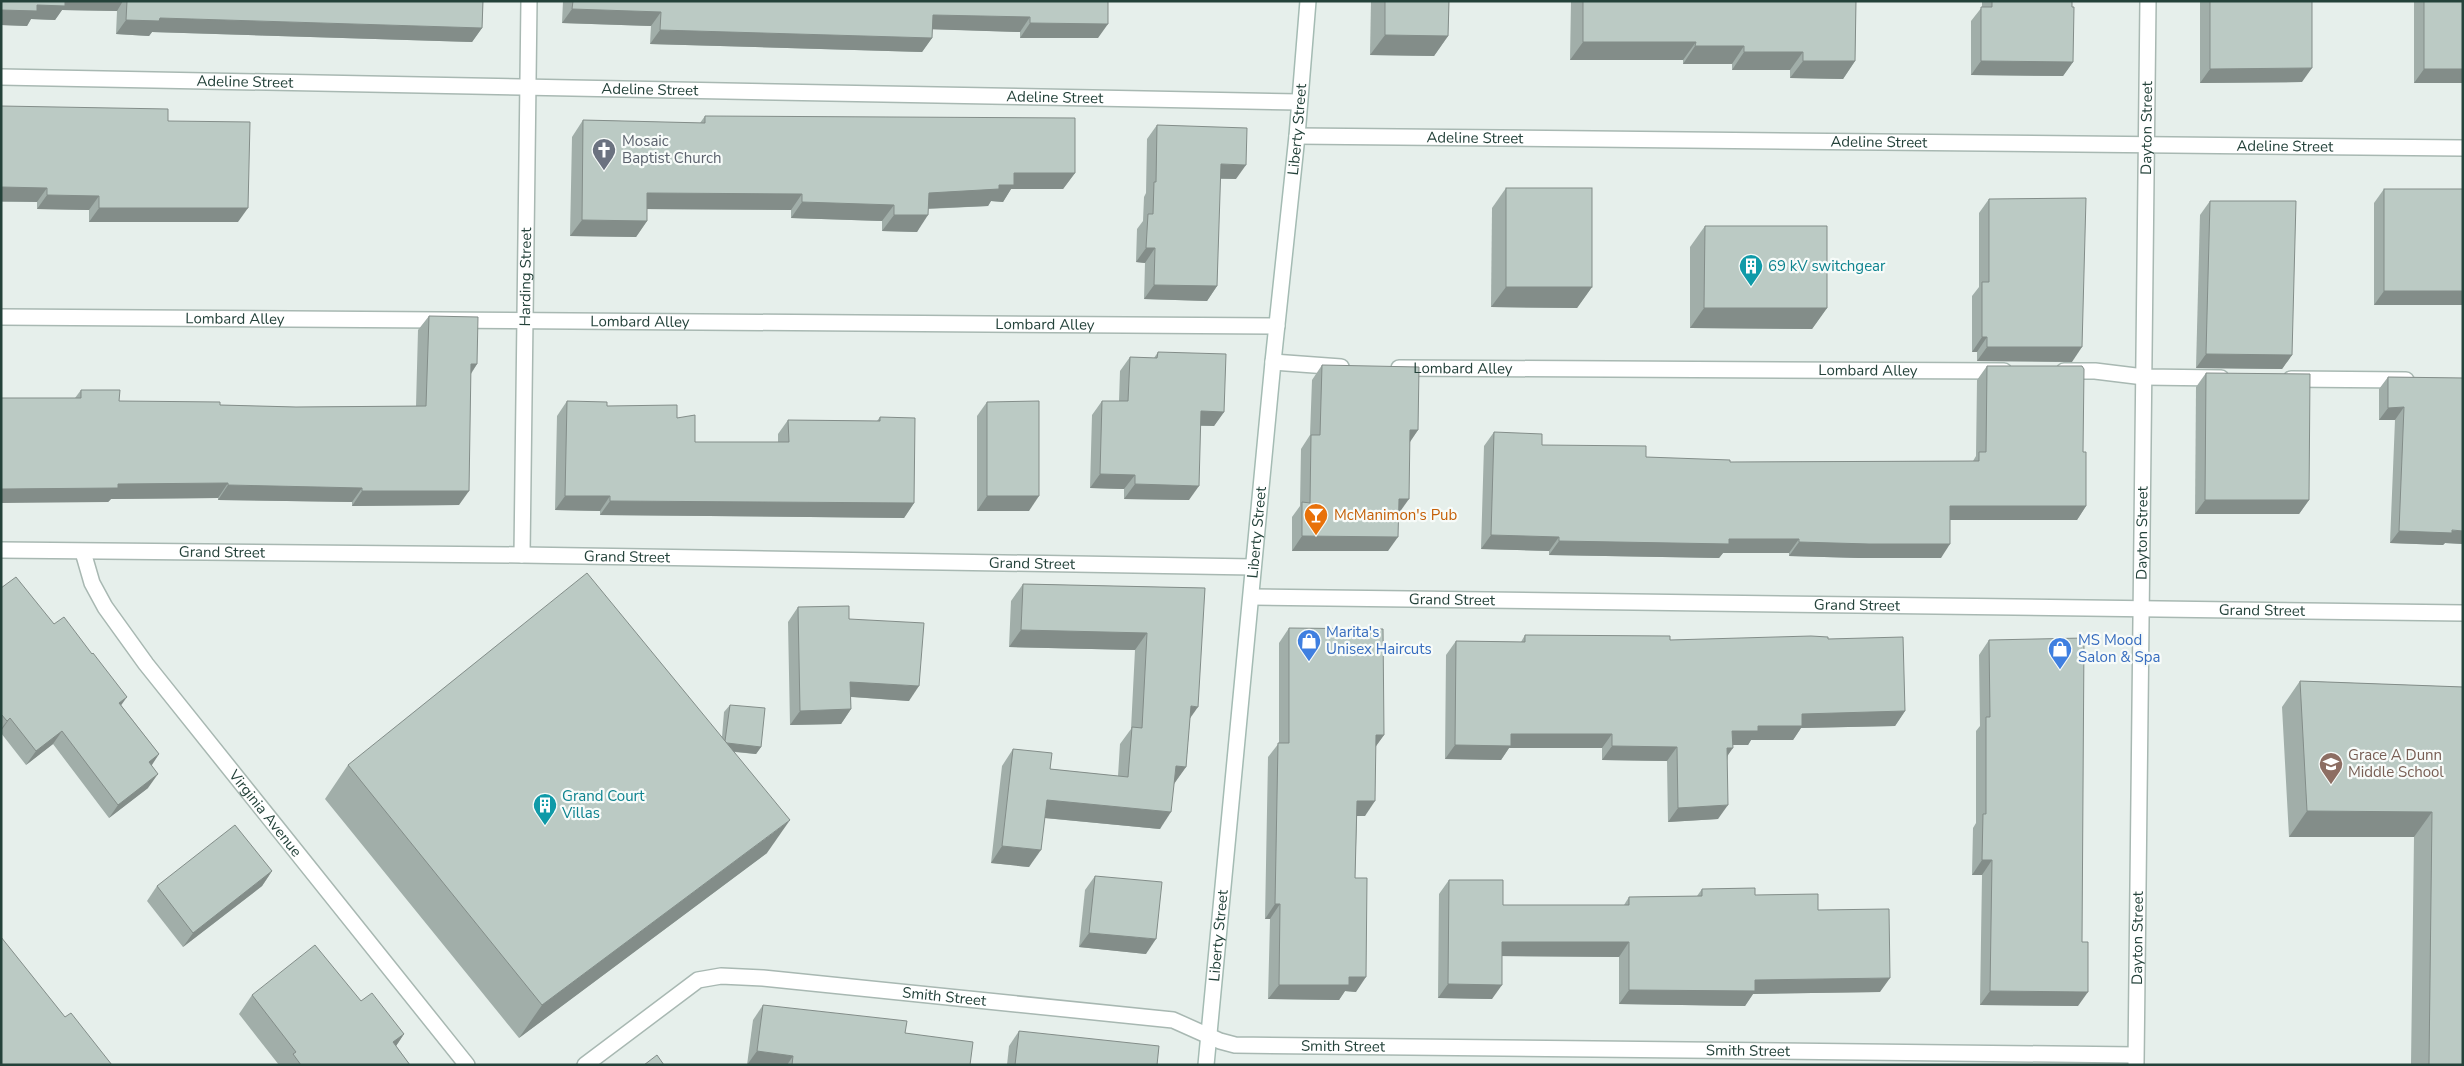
<svg xmlns="http://www.w3.org/2000/svg" width="2464" height="1066" font-family="'Nunito Sans',sans-serif">
<style>
.lines{fill:none;stroke-linecap:round;stroke-linejoin:round}
.lane-casing{stroke:#a8b8b2;stroke-width:18}
.street-casing{stroke:#a8b8b2;stroke-width:18}
.secondary-casing{stroke:#a4bbb3;stroke-width:18}
.lane{stroke:#fff;stroke-width:15}
.street{stroke:#fff;stroke-width:15}
.secondary{stroke:#fff;stroke-width:15}
.wall{fill:#a1aea9}
.shaded-wall{fill:#838d89}
.building{fill:#bbcac4;stroke:#838d89}
.labels{text-anchor:middle;dominant-baseline:central;stroke-width:4.5;stroke-linejoin:round;paint-order:stroke}
.street-label{font-size:15px;fill:#24423a;stroke:#f7fbf9}
.worship-label{font-size:15px;fill:#5b616d;stroke:#f7fbf9;text-anchor:start}
.culture-label{font-size:15px;fill:#0d838f;stroke:#f7fbf9;text-anchor:start}
.food-label{font-size:15px;fill:#c56008;stroke:#f7fbf9;text-anchor:start}
.shop-label{font-size:15px;fill:#366cbe;stroke:#f7fbf9;text-anchor:start}
.education-label{font-size:15px;fill:#785e54;stroke:#f7fbf9;text-anchor:start}
</style>
<rect width="100%" height="100%" fill="#e6efeb"/>
<g class="lines">
<!-- lane casing -->
<g class="lane-casing">
<g id="lane">
<path id="s1" d="M1,317l1276,9"/>
<path d="M1273,362l68,5"/>
<path id="s2" d="M1399,368l605,3"/>
<path d="M2064,371h31l49,6 77,1"/>
<path d="M2291,379l115,1"/>
</g>
</g>
<!-- street casing -->
<g class="street-casing">
<g id="street">
<path id="s3" d="M1,77l1298,25"/>
<path id="s4" d="M1297,136l1166,12"/>
<path id="s5" d="M1,550l521,5 731,12"/>
<path id="s6" d="M83,552l9,31 13,24 41,57 321,401"/>
<path id="s7" d="M522,555l7,-554"/>
<path id="s8" d="M1252,597l1211,16"/>
<path id="s9" d="M2136,1063l12,-1062"/>
<path id="s10" d="M585,1065l113,-85 23,-4 42,2 410,42 47,21 15,4 900,10"/>
</g>
</g>
<!-- secondary casing -->
<g class="secondary-casing">
<g id="secondary">
<path id="s11" d="M1206,1065l67,-703 24,-226 11,-135"/>
</g>
</g>
<!-- lane -->
<use href="#lane" class="lane"/>
<!-- street -->
<use href="#street" class="street"/>
<!-- secondary -->
<use href="#secondary" class="secondary"/>
</g>
<!-- wall -->
<g class="wall">
<path d="M1,1h482l-1,27 -10,14 -320,-10 -3,4 -33,-2 1,-23 -55,-1 -7,10 -24,-1 -4,7 -26,-1z"/>
<path d="M563,1h545l-10,37h-78v-6l-88,-3v9l-10,14 -272,-8 1,-18 -89,-3z"/>
<path d="M1371,1h78l-1,35 -14,20 -64,-1z"/>
<path d="M1571,1h285l-1,60 -12,18 -53,-1v-8h-58v-6h-49v-4h-113z"/>
<path d="M1982,1h90l1,61 -10,14 -92,-1v-54l11,-14z"/>
<path d="M2200,1h112l-10,81 -102,1z"/>
<rect x="2414" y="1" width="49" height="82"/>
<path d="M1,106l167,15 70,101h-149v-12l-52,-1v-7h-36z"/>
<path d="M705,116l370,57 -12,16h-52l-8,13 -12,-1 -3,5 -60,3 -11,23 -35,-1v-10l-91,-3v-8l-144,-1v12l-11,16 -66,-1 2,-99 11,-17 117,3z"/>
<path d="M1157,125l79,54h-16l-3,107 -10,15 -63,-2 1,-36 -9,-1 1,-33 6,-8 1,-24 2,-4 1,-54z"/>
<path d="M1506,188l86,99 -15,21 -86,-1 1,-99z"/>
<path d="M2384,189h79v116h-89v-102z"/>
<path d="M1989,199l83,163 -95,-1v-9h-5v-56l7,-9v-74z"/>
<path d="M2210,201l82,154 -10,14 -86,-1 4,-153z"/>
<path d="M1705,226l122,82 -15,21 -122,-1v-81z"/>
<path d="M429,316l48,48 -6,10 -12,131 -107,1v-4l-134,-2v-2l-107,1 -3,3 -33,-104 6,-8 38,11 101,4 76,2 120,-1 2,-76z"/>
<path d="M1158,352l66,60 -10,14h-14l-11,74 -65,-1v-10l-34,-1 2,-73 10,-14h17l1,-30 10,-14 24,1z"/>
<path d="M1322,365l96,65 -8,11 -11,72 -11,38h-96v-34l8,-11 1,-57 9,-14 2,-55z"/>
<path d="M1987,366l96,86 3,54 -9,14h-127l-9,38h-82l-70,-2v-3h-66l-4,5 -170,-3v-4l-68,-2 3,-103 10,-14 48,13 104,12 84,5 243,-1 3,-5 1,-76z"/>
<path d="M2206,373l103,127 -10,14h-104l1,-127z"/>
<path d="M2388,377l75,1v166l-18,-1 -2,2 -53,-2 5,-123h-16v-31z"/>
<path d="M567,401l40,5 70,12 18,24h83v-8l10,-14 89,1 3,-4 34,86 -10,15 -304,-3v-4l-45,-1 2,-94z"/>
<path d="M987,402l42,109h-52v-95z"/>
<path d="M1023,584l182,4 -15,130 -4,49 -12,16 -14,46 -116,-11 -15,49 -38,-4 11,-97 11,-17 37,20 68,7 2,-32 11,-15 4,-79 -126,-3 2,-46z"/>
<path d="M1,588l53,36 67,81 38,49 -8,11 -3,23 -39,30 -56,-74 -27,21 -25,-32z"/>
<path d="M798,607l51,12 60,82 -58,-4v12l-10,15 -51,1 -2,-103z"/>
<path d="M1289,628l95,107 -9,12 -10,69h-8l-2,62 1,114 -11,-1 -6,9 -71,-1 2,-80h-5l3,-162 11,-14v-100z"/>
<path d="M1525,635l145,5 158,-1 77,72 -10,15 -94,2 -8,12h-42l-3,5h-15l-5,10 -10,64 -50,3 -1,-61 -65,-1v-12h-93l-8,12 -56,-1 1,-104 10,-14 65,1z"/>
<path d="M1989,640l89,366 -98,-1 2,-130h-10l1,-47 3,-5v-92l4,-5 -1,-71z"/>
<path d="M2300,681l163,6v378h-52l3,-228h-125l-7,-130z"/>
<path d="M730,705l31,42 -5,7 -22,-2 33,101 -248,185 -194,-239 23,-34 374,-28 2,-25z"/>
<path d="M272,871l-10,15 -79,61 -36,-46 10,-15z"/>
<path d="M1095,876l51,78 -67,-7 6,-57z"/>
<path d="M1449,880l54,25h121l5,-8 68,-1 5,-7 53,6 63,15 62,82 -127,2 -8,12 -126,-2v-47l-117,-1 -10,43 -54,-1 1,-104z"/>
<path d="M252,995l109,6 43,33 -8,12 14,19h-131l-40,-51z"/>
<path d="M763,1005l142,28 65,32h-223l6,-45z"/>
<path d="M1019,1031l138,34h-150l2,-19z"/>
</g>
<!-- shaded-wall -->
<g class="shaded-wall">
<path d="M61,1h62l-6,10 -55,-1 -7,10 -24,-1 -4,7 -26,-1v-15z"/>
<path d="M572,9l89,3 -10,14 -89,-3z"/>
<path d="M933,15l97,2 -10,15 -97,-3z"/>
<path d="M160,18l322,10 -10,14 -320,-10 -3,4 -33,-2 10,-14z"/>
<path d="M1030,23l78,1 -10,14h-78z"/>
<path d="M660,30l272,8 -10,14 -272,-8z"/>
<path d="M1385,35l63,1 -14,20 -64,-1z"/>
<path d="M1583,42h113l-13,18h-113z"/>
<path d="M1695,46h49l-12,18h-49z"/>
<path d="M1744,52h59l-13,18h-58z"/>
<path d="M1803,61h52l-12,18 -53,-1z"/>
<path d="M1981,61l92,1 -10,14 -92,-1z"/>
<path d="M2312,68l-10,14 -102,1 10,-14z"/>
<path d="M2424,69h39v14h-49z"/>
<path d="M1221,164l25,1 -10,14 -25,-1z"/>
<path d="M1014,173h61l-12,16h-52l-8,13 -12,-1 -3,5 -71,3 12,-16 70,-8z"/>
<path d="M1,187l46,1 -10,14 -36,-1z"/>
<path d="M647,193l155,1 -11,16 -155,-1z"/>
<path d="M47,195l52,1 -10,14 -52,-1z"/>
<path d="M802,202l92,3 -12,16 -91,-3z"/>
<path d="M99,208h149l-10,14h-149z"/>
<path d="M894,215h34l-11,17 -35,-1z"/>
<path d="M582,220l65,1 -11,16 -66,-1z"/>
<path d="M1146,248h9l-10,15 -9,-1z"/>
<path d="M1154,285l63,1 -10,15 -63,-2z"/>
<path d="M1506,287h86l-15,21 -86,-1z"/>
<path d="M2384,291h79v14h-89z"/>
<path d="M1704,308h123l-15,21 -122,-1z"/>
<path d="M1982,337h5l-10,15h-5z"/>
<path d="M1987,347h95l-10,15 -95,-1z"/>
<path d="M2206,354l86,1 -10,14 -86,-1z"/>
<path d="M471,364h6l-10,15z"/>
<path d="M2404,407l-9,13h-16l9,-12z"/>
<path d="M1201,411l23,1 -10,14 -23,-1z"/>
<path d="M1410,430h8l-10,15z"/>
<path d="M1100,474l35,1 -11,14 -34,-1z"/>
<path d="M228,483l-10,15 -107,1 -3,3 -107,1v-14l117,-5z"/>
<path d="M1135,484l64,2 -10,14 -65,-1z"/>
<path d="M228,485l134,3 -10,14 -134,-2z"/>
<path d="M362,491h107l-10,14 -107,1z"/>
<path d="M565,496h45l-10,15 -45,-1z"/>
<path d="M987,496h52l-10,15h-52z"/>
<path d="M1399,499h10l-10,14z"/>
<path d="M2205,500h104l-10,14h-104z"/>
<path d="M610,501l304,2 -10,15 -304,-3z"/>
<path d="M1950,506h136l-9,14h-136z"/>
<path d="M2399,531h64v13l-18,-1 -2,2 -53,-2z"/>
<path d="M1491,535l68,2 -10,14 -68,-2z"/>
<path d="M1302,536l96,1 -10,14h-96z"/>
<path d="M1729,539h70l-10,14h-66l-4,5 -170,-3 10,-14z"/>
<path d="M1799,542l151,2 -9,14h-82l-70,-2z"/>
<path d="M1021,630l126,3 -12,17 -126,-3z"/>
<path d="M850,682l69,4 -10,15 -69,-5z"/>
<path d="M127,697l-10,14 2,-8z"/>
<path d="M1191,706l7,1 -12,17z"/>
<path d="M851,709l-10,15 -51,1 10,-14z"/>
<path d="M1905,711l-10,15 -94,2 -8,12h-42l-3,5h-26l10,-14 26,-5 44,-12z"/>
<path d="M10,718l-9,13v-2l6,-8z"/>
<path d="M62,731l-9,13 -27,21 10,-14z"/>
<path d="M1511,734h101l-10,14h-93l-8,12 -56,-1 10,-14z"/>
<path d="M1376,735h8l-10,14z"/>
<path d="M725,743l36,4 -5,7 -36,-4z"/>
<path d="M1612,746l65,1 -10,14 -65,-1z"/>
<path d="M1727,748h6l-10,14z"/>
<path d="M159,754l-9,14 -1,-6z"/>
<path d="M1176,766l10,1 -12,17z"/>
<path d="M158,774l-10,14 -39,30 9,-13z"/>
<path d="M1047,800l124,12 -11,17 -125,-12z"/>
<path d="M1357,801h18l-10,15h-18z"/>
<path d="M1728,805l-10,14 -50,3 10,-14z"/>
<path d="M2307,811l125,1 -18,25h-125z"/>
<path d="M790,820l-23,33 -248,185 23,-33z"/>
<path d="M1002,846l39,4 -12,17 -38,-4z"/>
<path d="M1982,860h10l-10,15h-10z"/>
<path d="M272,871l-10,15 -79,61 10,-14z"/>
<path d="M1275,904h5l-10,15h-5z"/>
<path d="M1089,933l67,6 -10,15 -67,-7z"/>
<path d="M1502,942h127l-10,15 -127,-1z"/>
<path d="M1349,977h17l-10,15 -11,-1 -6,9 -71,-1 11,-14z"/>
<path d="M1890,978l-10,14 -127,2 -8,12 -126,-2 10,-14 126,-10z"/>
<path d="M1448,984l54,1 -10,14 -54,-1z"/>
<path d="M1990,991l98,1 -10,14 -98,-1z"/>
<path d="M404,1034l-12,18 1,-10z"/>
<path d="M757,1051l36,5 -6,9h-40z"/>
</g>
<!-- building -->
<g class="building">
<path d="M1,1h64v5l-28,-1v6l-36,-1z"/>
<path d="M127,1h356l-1,27 -322,-10 -1,3 -33,-1z"/>
<path d="M573,1h535v23l-78,-1v-6l-97,-2 -1,23 -272,-8 1,-18 -89,-3z"/>
<path d="M1385,1h64l-1,35 -63,-1z"/>
<path d="M1583,1h273l-1,60h-52v-9h-59v-6h-49l1,-4h-113z"/>
<path d="M1992,1h80v6h2l-1,55 -92,-1v-54h11z"/>
<path d="M2210,1h102v67l-102,1z"/>
<rect x="2424" y="1" width="39" height="68"/>
<path d="M1,106l167,3v12l82,1 -2,86h-149v-12l-52,-1v-7l-46,-1z"/>
<path d="M705,116l370,2v55h-61v12h-15v4l-70,4 -1,22h-34v-10l-92,-3v-8l-155,-1v28l-65,-1 1,-100 122,3z"/>
<path d="M1157,125l90,3 -1,37 -25,-1 -4,122 -63,-1 1,-37h-9l2,-34h5l1,-32h2z"/>
<rect x="1506" y="188" width="86" height="99"/>
<rect x="2384" y="189" width="79" height="102"/>
<path d="M2086,198l-4,149h-95v-10h-5v-55h7v-83z"/>
<path d="M2210,201h86l-4,154 -86,-1z"/>
<path d="M1705,226h122v82h-123z"/>
<path d="M429,316l49,1 -1,47h-6l-2,127h-107v-3l-134,-3v-2l-110,1v4l-117,1v-91h80v-8h39l-1,11 101,1v3l76,2 130,-1z"/>
<path d="M1158,352l68,2 -2,58 -23,-1 -2,75 -64,-2v-9l-35,-1 2,-73h26l2,-44 27,1z"/>
<path d="M1322,365l97,2 -1,63h-8l-1,69h-10l-1,38 -96,-1v-34l8,1 1,-68h9z"/>
<path d="M1987,366h95l2,3 -1,83h3v54h-136v38h-81l-70,-2v-3h-70v5l-170,-3v-4l-68,-2 3,-103 48,2v11l104,1v11l84,3v2l249,-1v-9h7z"/>
<path d="M2206,373l104,1 -1,126h-104z"/>
<path d="M2388,377l75,1v153l-11,-1v3l-53,-2 5,-124 -16,1z"/>
<path d="M567,401l40,1v4l70,-1v13l18,-3v27h94l-1,-22 92,1v-4l35,1 -1,85 -304,-2v-5h-45z"/>
<path d="M1039,401v95h-52v-94z"/>
<path d="M587,573l203,247 -248,185 -194,-240z"/>
<path d="M16,577l38,47 10,-7 28,37 1,-1 34,44 -8,6 40,51 -10,8 9,12 -40,31 -56,-74 -26,20 -26,-33 -3,3 -6,-7v-126z"/>
<path d="M1023,584l182,4 -7,119 -7,-1 -5,61 -10,-1 -5,46 -124,-12 -6,50 -39,-4 11,-97 39,4 -2,16 78,8 4,-50 10,1 5,-95 -126,-3z"/>
<path d="M849,606v13l75,4 -5,63 -69,-4 1,27 -51,2 -2,-104z"/>
<path d="M1289,628l94,1 1,106h-8l-1,66h-18l-2,77h12l-1,99h-17v8h-70l1,-81h-5l3,-161h11z"/>
<path d="M1525,635l145,1v4l141,-4 17,1v2l75,-2 2,74 -103,3v12h-44v5h-26l1,17h-6l1,57 -50,3 -1,-61 -65,-1v-12h-101v12l-56,-1 1,-104 69,1z"/>
<path d="M2084,638l-2,304h6v50l-98,-1 2,-131h-10l1,-46h3v-97h4l-1,-77z"/>
<path d="M2300,681l163,6v378h-34l3,-253 -125,-1z"/>
<path d="M730,705l35,3 -4,39 -34,-4 -2,-2z"/>
<path d="M235,825l37,46 -79,62 -36,-47z"/>
<path d="M1095,876l67,6 -6,57 -67,-6z"/>
<path d="M1449,880h54v25h126v-8l73,-1v-7l53,-1v7l63,-1v16l71,-1 1,69 -135,2v11l-126,-1v-48h-127v43l-54,-1z"/>
<path d="M1,937l64,80 6,-4 41,52h-111z"/>
<path d="M315,945l46,56 11,-8 32,41 -11,8 17,23h-109l-8,-11 3,-2 -44,-57z"/>
<path d="M763,1005l144,16 -2,12 68,9 -3,23h-178l1,-9 -36,-5z"/>
<path d="M1019,1031l140,15 -2,19h-142z"/>
<path d="M657,1055l7,10h-20z"/>
</g>
<!-- icons -->
<defs>
<g id="church-pin" transform="scale(1.25)"><path d="M0 17L-7.5 6A9.5 9.5 0 1 1 7.5 6Z" fill="#6b7280" stroke="#f7fbf9"/><path d="M-1.2-6h2.4v3.5h3.3v2.4h-3.3V6h-2.4V-.1h-3.3v-2.4h3.3Z" fill="#fff"/></g>
<g id="building-pin" transform="scale(1.25)"><path d="M0 17L-7.5 6A9.5 9.5 0 1 1 7.5 6Z" fill="#0f9aa8" stroke="#f7fbf9"/><path d="M-4-6H4V6H1V3H-1V6H-4ZM-2.5-4.3h1.7v1.8h-1.7ZM.8-4.3h1.7v1.8H.8ZM-2.5-1h1.7V.8h-1.7ZM.8-1h1.7V.8H.8Z" fill="#fff"/></g>
<g id="bar-pin" transform="scale(1.25)"><path d="M0 17L-7.5 6A9.5 9.5 0 1 1 7.5 6Z" fill="#e8710a" stroke="#f7fbf9"/><path d="M-6-5H6L.8 .8V4.5H3.5V6h-7V4.5H-.8V.8Z" fill="#fff"/></g>
<g id="shop-pin" transform="scale(1.25)"><path d="M0 17L-7.5 6A9.5 9.5 0 1 1 7.5 6Z" fill="#3f7fe0" stroke="#f7fbf9"/><path d="M-5-2.5h2.3a2.7 3.5 0 0 1 5.4 0H5L5.5 6h-11ZM-1.5-2.5h3a1.5 2.3 0 0 0-3 0Z" fill="#fff"/></g>
<g id="school-pin" transform="scale(1.25)"><path d="M0 17L-7.5 6A9.5 9.5 0 1 1 7.5 6Z" fill="#8d6e63" stroke="#f7fbf9"/><path d="M0-5L7-2L0 1L-7-2ZM-4 1L0 2.5L4 1V4Q0 6-4 4Z" fill="#fff"/></g>
</defs>
<g fill-rule="evenodd">
<use href="#church-pin" x="604" y="150"/>
<use href="#building-pin" x="1751" y="266"/>
<use href="#bar-pin" x="1316" y="515"/>
<use href="#shop-pin" x="1309" y="641"/>
<use href="#shop-pin" x="2060" y="649"/>
<use href="#school-pin" x="2331" y="764"/>
<use href="#building-pin" x="545" y="805"/>
</g>
<g class="labels">
<!-- street labels -->
<g class="street-label">
<text stroke="none"><textPath href="#s3" startOffset="244">Adeline Street</textPath></text>
<text stroke="none"><textPath href="#s3" startOffset="649">Adeline Street</textPath></text>
<text stroke="none"><textPath href="#s3" startOffset="1054">Adeline Street</textPath></text>
<text stroke="none"><textPath href="#s9" startOffset="935">Dayton Street</textPath></text>
<text stroke="none"><textPath href="#s11" startOffset="940">Liberty Street</textPath></text>
<text stroke="none"><textPath href="#s4" startOffset="178">Adeline Street</textPath></text>
<text stroke="none"><textPath href="#s4" startOffset="582">Adeline Street</textPath></text>
<text stroke="none"><textPath href="#s4" startOffset="988">Adeline Street</textPath></text>
<text stroke="none"><textPath href="#s7" startOffset="278">Harding Street</textPath></text>
<text stroke="none"><textPath href="#s1" startOffset="234">Lombard Alley</textPath></text>
<text stroke="none"><textPath href="#s1" startOffset="639">Lombard Alley</textPath></text>
<text stroke="none"><textPath href="#s1" startOffset="1044">Lombard Alley</textPath></text>
<text stroke="none"><textPath href="#s2" startOffset="64">Lombard Alley</textPath></text>
<text stroke="none"><textPath href="#s2" startOffset="469">Lombard Alley</textPath></text>
<text stroke="none"><textPath href="#s11" startOffset="535">Liberty Street</textPath></text>
<text stroke="none"><textPath href="#s9" startOffset="530">Dayton Street</textPath></text>
<text stroke="none"><textPath href="#s5" startOffset="221">Grand Street</textPath></text>
<text stroke="none"><textPath href="#s5" startOffset="626">Grand Street</textPath></text>
<text stroke="none"><textPath href="#s5" startOffset="1031">Grand Street</textPath></text>
<text stroke="none"><textPath href="#s8" startOffset="200">Grand Street</textPath></text>
<text stroke="none"><textPath href="#s8" startOffset="605">Grand Street</textPath></text>
<text stroke="none"><textPath href="#s8" startOffset="1010">Grand Street</textPath></text>
<text stroke="none"><textPath href="#s6" startOffset="321">Virginia Avenue</textPath></text>
<text stroke="none"><textPath href="#s11" startOffset="130">Liberty Street</textPath></text>
<text stroke="none"><textPath href="#s9" startOffset="125">Dayton Street</textPath></text>
<text stroke="none"><textPath href="#s10" startOffset="389">Smith Street</textPath></text>
<text stroke="none"><textPath href="#s10" startOffset="794">Smith Street</textPath></text>
<text stroke="none"><textPath href="#s10" startOffset="1199">Smith Street</textPath></text>
</g>
<!-- worship labels -->
<g class="worship-label">
<text x="622" y="141">Mosaic<tspan x="622" dy="17">Baptist Church</tspan></text>
</g>
<!-- culture labels -->
<g class="culture-label">
<text x="1768" y="266">69 kV switchgear</text>
<text x="562" y="796">Grand Court<tspan x="562" dy="17">Villas</tspan></text>
</g>
<!-- food labels -->
<g class="food-label">
<text x="1334" y="515">McManimon's Pub</text>
</g>
<!-- shop labels -->
<g class="shop-label">
<text x="1326" y="632">Marita's<tspan x="1326" dy="17">Unisex Haircuts</tspan></text>
<text x="2078" y="640">MS Mood<tspan x="2078" dy="17">Salon &amp; Spa</tspan></text>
</g>
<!-- education labels -->
<g class="education-label">
<text x="2348" y="755">Grace A Dunn<tspan x="2348" dy="17">Middle School</tspan></text>
</g>
</g>
<!-- border -->
<rect width="2464" height="1066" fill="none" stroke="#24423a" stroke-width="5"/>
</svg>
